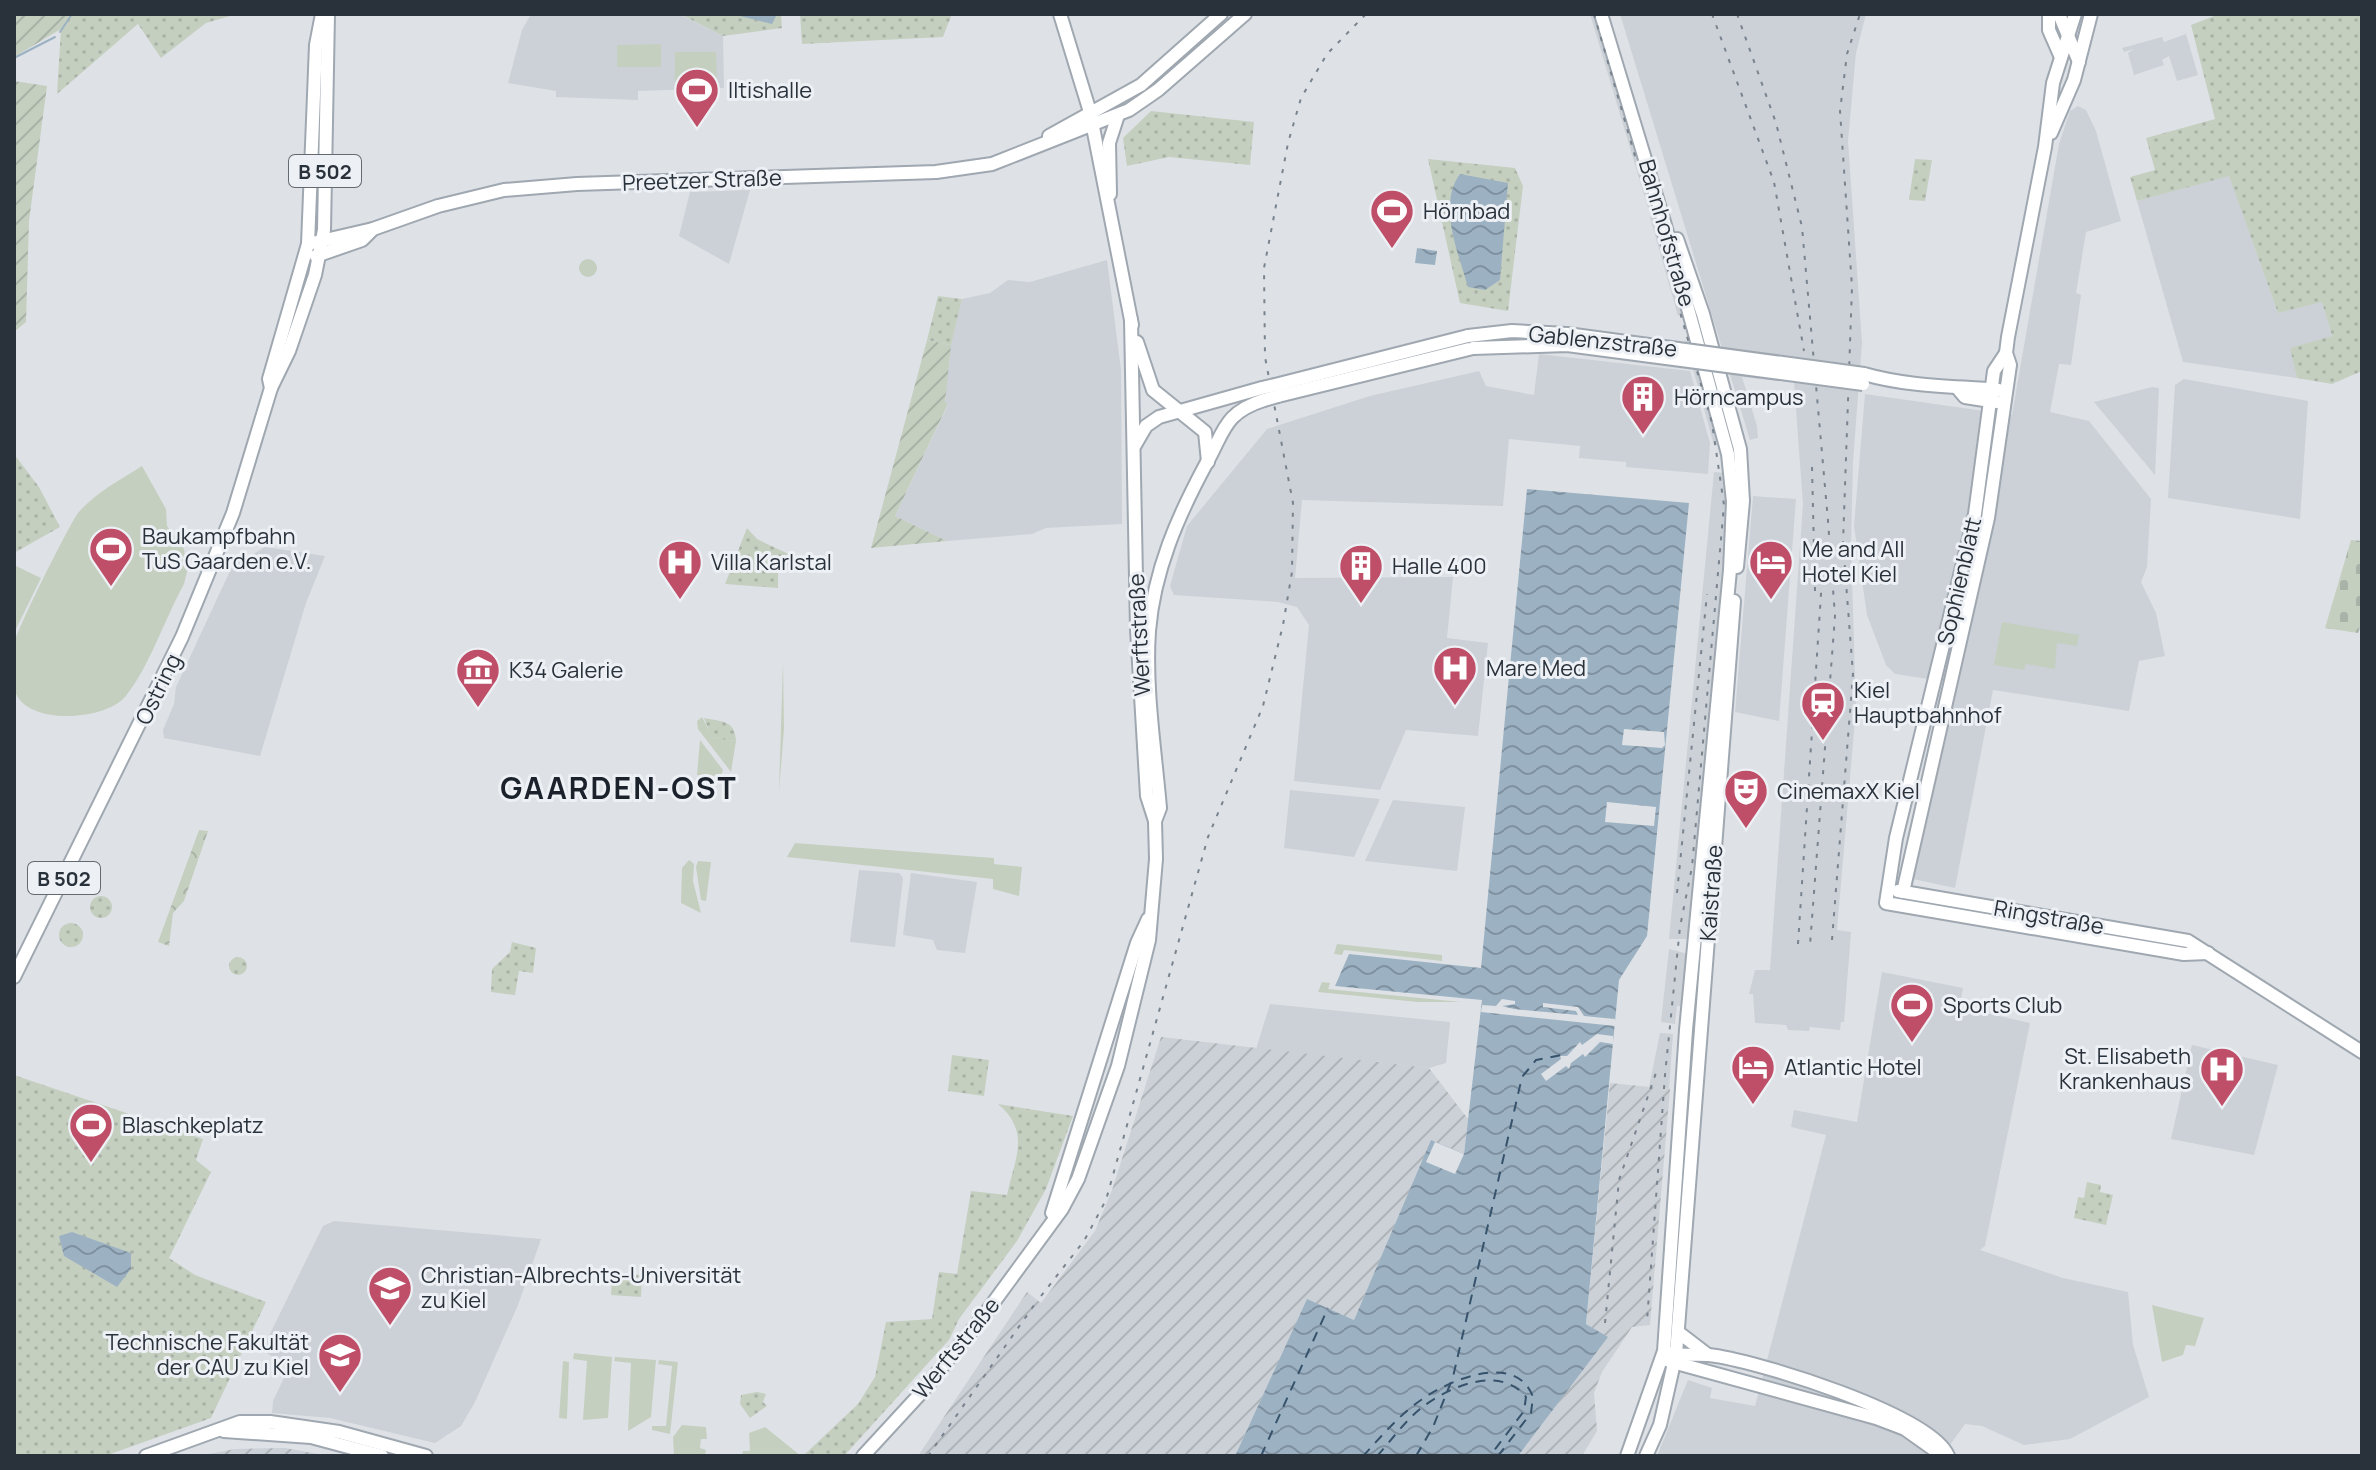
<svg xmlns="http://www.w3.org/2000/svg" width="2376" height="1470" font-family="Manrope,sans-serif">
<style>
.built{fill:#ccd1d7}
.industrial{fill:url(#industrial-furrows)}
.grass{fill:#c5cfc0}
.forest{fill:url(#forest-crowns)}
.cemetery{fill:url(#cemetery-stones)}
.park{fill:url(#park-dots)}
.garden{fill:url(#garden-furrows)}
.water{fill:url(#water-waves)}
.pier{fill:#dee2e6}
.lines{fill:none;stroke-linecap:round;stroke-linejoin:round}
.stream{stroke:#9cb2c3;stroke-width:2}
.ferry{stroke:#37526b;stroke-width:2;stroke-dasharray:10 8;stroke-linecap:butt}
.major-casing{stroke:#9fa7b0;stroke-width:16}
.major{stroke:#fff;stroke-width:12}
.rail{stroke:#79838e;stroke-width:2;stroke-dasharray:4 8;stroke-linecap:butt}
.major-bridge-casing{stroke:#9fa7b0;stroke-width:16;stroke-linecap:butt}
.major-bridge{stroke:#fff;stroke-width:12}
.labels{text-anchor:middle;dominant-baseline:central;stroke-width:6;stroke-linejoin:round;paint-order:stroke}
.shield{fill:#edf0f4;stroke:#646a72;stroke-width:2}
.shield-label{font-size:20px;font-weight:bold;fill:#29313b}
.poi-label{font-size:22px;fill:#29313b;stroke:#edf0f4;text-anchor:start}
.street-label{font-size:22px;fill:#29313b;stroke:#edf0f4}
.district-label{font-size:30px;font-weight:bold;letter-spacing:2px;fill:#1b222c;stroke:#edf0f4}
</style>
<defs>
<pattern id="industrial-furrows" width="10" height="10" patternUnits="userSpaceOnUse" patternTransform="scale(2)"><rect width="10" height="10" fill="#ccd1d7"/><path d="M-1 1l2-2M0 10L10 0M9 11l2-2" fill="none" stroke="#afb4b9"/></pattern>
<pattern id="forest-crowns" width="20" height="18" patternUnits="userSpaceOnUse" patternTransform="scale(2)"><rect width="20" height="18" fill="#c5cfc0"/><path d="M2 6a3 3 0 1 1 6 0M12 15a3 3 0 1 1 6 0" fill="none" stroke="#a9b2a6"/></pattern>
<pattern id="cemetery-stones" width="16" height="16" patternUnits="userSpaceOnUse" patternTransform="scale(2)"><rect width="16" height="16" fill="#c5cfc0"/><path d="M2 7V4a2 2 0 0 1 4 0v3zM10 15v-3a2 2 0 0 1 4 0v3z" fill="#a9b2a6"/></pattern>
<pattern id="park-dots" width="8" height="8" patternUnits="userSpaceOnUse" patternTransform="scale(2)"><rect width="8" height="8" fill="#c5cfc0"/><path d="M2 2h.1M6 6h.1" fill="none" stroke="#a9b2a6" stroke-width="1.8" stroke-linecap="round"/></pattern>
<pattern id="garden-furrows" width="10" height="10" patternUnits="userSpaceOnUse" patternTransform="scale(2)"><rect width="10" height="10" fill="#c5cfc0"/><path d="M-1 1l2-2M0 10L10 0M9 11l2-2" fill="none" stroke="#a9b2a6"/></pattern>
<pattern id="water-waves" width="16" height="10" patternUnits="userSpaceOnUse" patternTransform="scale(2)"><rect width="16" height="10" fill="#9cb2c3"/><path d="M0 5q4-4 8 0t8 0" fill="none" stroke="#7f91a0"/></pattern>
</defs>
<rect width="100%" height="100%" fill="#dee2e6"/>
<!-- built -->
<g class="built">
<path d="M531,14h148l44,22 1,52 -86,3v9l-82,-3v-6l-48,-8 14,-53z"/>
<path d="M1590,14h6l57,189 -5,5z"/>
<path d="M1620,14h246l-10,39 -8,88 14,202 -9,119 -2,84 5,162 -19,222 14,2 -7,90h-3l-1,8 -30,-3 -1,4 -21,-1 -2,-5 -31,-2 -2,-29h-4l6,-24h15l33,-466 -9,-122 -52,-5 15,49 1,12 -8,2z"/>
<path d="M2186,34l12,41 -21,6 -8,-25 -7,4 2,5 -30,10 -6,-22 6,-4 -10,3 -2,-4 40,-11 2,5z"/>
<path d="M2078,106l8,4 10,21 25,90 -35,11 -10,61 5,2 -10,70 -12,-1 -9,48 39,9 62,78 -4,68 -6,15 15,31 9,43 -26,5 -10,50 -136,-21 -38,198 -42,-9 42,-196 -60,-9 -9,-9 -19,-50 -13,-89 11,-132 147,21 47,-271 11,-33z"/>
<path d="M2229,175l49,138 44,-12 10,36 -41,11 6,30 -114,-16 -46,-161z"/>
<path d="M750,190l-21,74 -50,-28 11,-44z"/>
<path d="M1654,215l30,97 -6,4 -28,-99z"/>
<path d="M1107,260l14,110 1,154 -76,4 -14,6 -85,7 -52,-25 53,-111 -3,-3 3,-46 14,-57 28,-6 18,-13 22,2z"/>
<path d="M1685,340l6,3 28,102h-5z"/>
<path d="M1539,354l151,17 20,72 -2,31 -82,-7v-5l-47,-4 1,-12 -71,-7 -6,67 -201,-6 -7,78 158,-1 -6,61 41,5 -10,93 -72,-6 -26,60 -86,-9 15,-156 -12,-18 -19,-5 -104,-7 -4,-9 17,-60 80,-97 103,-33 109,-25 7,15 48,9z"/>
<path d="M2184,379l124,22 -8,118 -132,-21 7,-113z"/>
<path d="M2152,387l7,1 -4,87 -61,-73z"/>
<path d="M1714,472l12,1 2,32 -9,128 -30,306h-20z"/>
<path d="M1753,496l43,3 -17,222 -44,-9z"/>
<path d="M265,547l60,9 -19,47 -46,153 -96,-18 -1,-8 11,-26 2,-17 61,-131 15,-1z"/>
<path d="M1290,790l90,9 -26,58 -70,-9z"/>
<path d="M1393,800l72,7 -8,64 -92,-10z"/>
<path d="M859,870l40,3 4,5 -8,69 -45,-5z"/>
<path d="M911,873l66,9 -12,71 -28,-3 -4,-10 -30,-5z"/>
<path d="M1669,949l19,5 -5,52h-6l-2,18 -14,-2z"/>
<path d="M1882,972l81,16 -4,19 71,16 -45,223 -5,4 83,28 65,14 5,53 16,52 -79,42 -46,6 -42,-19 -17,-2 -23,32h-285l31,-76 24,8 -2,10 45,8 71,-271 -35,-8 3,-17 63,12z"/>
<path d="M1270,1004l180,18 -4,41 -17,5 -173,-19z"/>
<path d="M1660,1033l13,1 -4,55 -20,-2z"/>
<path d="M2192,1045l86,20 -24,90 -83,-16z"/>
<path d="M334,1221l207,18 -23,66 -43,97 -14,24 -26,17 -105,-25 -58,-5 1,-12 16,-34 -27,-17 61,-124z"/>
</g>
<!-- industrial -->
<g class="industrial">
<path d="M1161,1037l268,31 39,51 -4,35 -33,-13 -77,179 -47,-20 -72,156h-317l109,-164 14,11 54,-72 17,-41z"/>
<path d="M1610,1083l60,6 -20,236 -18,2 -30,45 -8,21 3,38 -15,25h-64l89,-119 -21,-13z"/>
<path d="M285,1448l44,8h-131l37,-7z"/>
</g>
<!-- grass -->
<g class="grass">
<path d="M661,44v23h-44v-22z"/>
<path d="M675,52h41l1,30h-42z"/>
<circle cx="588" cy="268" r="9"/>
<path d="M142,466l24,43 1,17 17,23 3,23 -3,12c-19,34 -35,84 -59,113 -22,25 -105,29 -111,-10 -2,-12 -2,-31 0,-43 2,-13 55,-119 64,-131 17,-20 42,-33 64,-47z"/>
<path d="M14,565l27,13 -25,51 -2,-1z"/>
<path d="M2002,622l77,13 -2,11 -20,-3 -2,26 -29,-5 -2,6 -30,-5z"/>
<path d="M783,661l1,68 -5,62z"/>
<path d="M702,717l11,21 23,3 -5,31 -33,-43 -1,-8z"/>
<path d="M700,740l23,30 -2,6 -24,-1z"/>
<path d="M795,843l199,15v6l28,3 -3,29 -26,-7v-10l-206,-22z"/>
<path d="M689,860l5,4 -1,17 8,32 -20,-10 1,-35z"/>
<path d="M698,861l13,1 -5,39 -5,-1 -5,-33z"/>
<path d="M1337,944l105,11v6l-98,-11 -2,5 -8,-1z"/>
<path d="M1322,982l8,1 -2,6 133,13h-43l-100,-10z"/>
<path d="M2152,1305l52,13 -9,28 -9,-1 -3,10 -21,7z"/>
<path d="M574,1353l38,4 -4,61 -25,2 4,-59 -14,-2z"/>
<path d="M615,1357l41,3 -5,57 -23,14 3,-68 -17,-2z"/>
<path d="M659,1360l19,2 -8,72 -18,-4v-4h14l6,-60 -14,-2z"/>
<path d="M563,1361l6,1 -2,57 -8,-1z"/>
<path d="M682,1425l24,2 1,12h-6l-1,9 6,2 -1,6h-31l-1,-19z"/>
<path d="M765,1427l36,29h-59l1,-5h7l-1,-18z"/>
</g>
<!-- forest -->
<path class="forest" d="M199,830l9,1 -24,70 -11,12 -4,33 -11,-4z"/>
<!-- cemetery -->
<path class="cemetery" d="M2351,540l11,1v81l-4,11 -33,-5z"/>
<!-- park -->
<g class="park">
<path d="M71,14h166l-31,9 -45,35 -23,-34 -81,70 4,-65z"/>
<path d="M680,14h101l1,14 -59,8z"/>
<path d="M800,14h152l-9,23 -141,7z"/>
<path d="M2219,14h143v357l-30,13 -35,-6 -7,-30 42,-12 -10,-34 -44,11 -49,-137 -92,25 -7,-24 25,-7 -9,-32 69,-19 -24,-94z"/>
<path d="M1151,111l103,11 -4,43 -81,-8 -42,9 -4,-28z"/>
<path d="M1428,159l87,9 8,18 -15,125 -48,-8z"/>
<path d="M1915,159l17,1 -7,41 -16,-1z"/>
<path d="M938,296l24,3 -11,46 -24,-5z"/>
<path d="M14,454l25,33 21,40 -46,26z"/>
<path d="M747,528l10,11 40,19 -1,3 19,2 -8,8 -29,-2v19l-53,-4z"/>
<path d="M704,718c19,4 31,2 32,23l-24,-3z"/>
<circle cx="101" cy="907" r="11"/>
<circle cx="71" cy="935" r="12"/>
<path d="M512,942l24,6 -3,25 -14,-2 -4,24 -24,-3 1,-23 18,-17z"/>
<circle cx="238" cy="966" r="9"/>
<path d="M952,1055l37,5 -5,36 -36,-5z"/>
<path d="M14,1075l189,64 -7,21 15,12 -42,86 26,17 71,27 -55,116 -106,38h-91z"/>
<path d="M998,1104l75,12 -27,73 -29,52 -58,78 -10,21 -105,116h-41l55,-52 17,-27 11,-55 46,-3 7,-47 18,2 14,-83 36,4c8,-37 24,-63 -9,-91z"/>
<path d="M2087,1182l14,3 -1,7 13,3 -7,30 -32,-7 4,-21 6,1z"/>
<path d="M612,1274l30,1 -1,22 -30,-2z"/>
<path d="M757,1392l9,2 -3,8 4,4 -17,12 -10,-14 1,-9z"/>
</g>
<!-- garden -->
<g class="garden">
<path d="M14,14h57l-10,15 -47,28z"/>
<path d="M14,81l33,5 -18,135 -3,101 -12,10z"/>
<path d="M927,340l24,5 -6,57 3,2 -53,112 52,25 -76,7z"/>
</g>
<!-- water -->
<g class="water">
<path d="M732,14h45l-5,10z"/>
<path d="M1460,174l48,9 -8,97 -15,10 -17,-3c-9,-32 -31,-82 -8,-113z"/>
<path d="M1417,248l20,3 -2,14 -20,-2z"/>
<path d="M1527,489l162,14 -42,433 -28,44 -33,344 22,13 -90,119h-283l72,-157 47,21 77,-180 33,14 18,-154 -147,-14 14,-32 132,14z"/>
<path d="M72,1232l59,21v16l-14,18 -53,-31 -5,-20z"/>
</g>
<!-- pier -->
<g class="pier">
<path d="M1624,729l40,3 1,13 -3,3 -40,-3z"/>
<path d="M1607,802l49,5 -2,19 -49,-4z"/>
<path d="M1502,999l13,2v3l-13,2 12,3 64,6 -2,-4 -33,-4v-4l35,4 6,9 31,3v7l-134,-14 1,-7 14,1z"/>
<path d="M1597,1034l16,2v8l-13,-2 -15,15 -2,-3 -12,9 -2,6 -3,-3 -20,15 -5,-7 20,-15 -1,-3h7l13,-14 2,3z"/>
<path d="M1435,1142l29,12 -9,20 -29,-12z"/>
</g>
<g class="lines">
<!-- stream -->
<g class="stream">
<path d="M60,32l12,-18"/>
<path d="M14,58l41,-21"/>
</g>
<!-- ferry -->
<g class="ferry">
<path d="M1261,1456l67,-148"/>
<path d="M1363,1456c18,-19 36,-41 58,-56 28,-20 95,-49 112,-3l-2,16 -33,43"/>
<path d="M1377,1456c14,-15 27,-34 43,-47 27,-22 80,-45 106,-12l-2,14 -34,45"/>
<path d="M1416,1456l17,-29 20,-50 69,-300 14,-17 26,-5"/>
</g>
<!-- major casing -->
<g class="major-casing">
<g id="major">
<path d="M1060,14l30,98 42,213"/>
<path d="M1601,14l64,211 63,229 5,48 -3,68 -44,460 -22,321 -37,105"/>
<path d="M2049,14v16l11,25"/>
<path d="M2059,14l20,48"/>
<path d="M2051,133l23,-53 17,-66"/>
<path d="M1049,136l92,-51 80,-71"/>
<path d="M1110,194l-1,-51 9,-28"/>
<path d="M1677,239l26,75 37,135 3,52 -6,66"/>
<path d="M308,244l65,-15 65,-23 66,-16 73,-6 359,-12 56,-8 137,-54 29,-20 87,-76"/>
<path d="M316,256l46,-16 11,-11"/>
<path d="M1137,342l16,48 52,42 3,30"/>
<path d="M2006,353l-12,18 -19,143 -79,324 -10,65 298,51 24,-1"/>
<path d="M1864,374c46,13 89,12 135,16"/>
<path d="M1275,385l193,-49"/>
<path d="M271,388l-2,-9 39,-135 8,-199 6,-31"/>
<path d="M1959,390l6,7 32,5"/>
<path d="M1278,396l195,-48"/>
<path d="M1135,445l11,-19 13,-9 103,-29"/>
<path d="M1155,821l5,-13c-5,-58 -15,-120 -11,-177 5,-61 29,-115 57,-167 19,-34 18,-51 58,-64"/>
<path d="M1898,891l290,50 174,111"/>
<path d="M1903,892l85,-374 22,-153 -4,-12 2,-16 37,-190 8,-64 22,-69"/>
<path d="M14,977l168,-340 51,-124 38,-125 18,-37 26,-76 9,-45 4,-216"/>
<path d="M1052,1213l85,-270 11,-24"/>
<path d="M1678,1332l30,23"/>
<path d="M1671,1353c13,3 24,1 37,2 45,4 224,60 240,101"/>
<path d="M1669,1361l207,57 29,11 38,27"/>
<path d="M224,1431l87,6 71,19"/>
<path d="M146,1456l94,-34h30l69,10 87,24"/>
<path d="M863,1456l58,-63 64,-79 77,-105 16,-30 40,-113 31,-126 7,-81 -1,-38 -8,-25 -10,-167 -6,-309"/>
<path d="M1646,1456l14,-31 16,-71 58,-753"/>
</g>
</g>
<!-- major -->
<use href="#major" class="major"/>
<!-- rail -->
<g class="rail">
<path d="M1594,14l118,409 12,82 -32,362 -12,60 -15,148 -18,246"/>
<path d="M1712,14l62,168 30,169"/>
<path d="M1737,14l39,109 26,104 26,294 7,95 -25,329"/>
<path d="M1812,467l3,124"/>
<path d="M1677,893l30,-299"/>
<path d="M1832,940l21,-266 -10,-131 9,-256 -12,-176 7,-57 13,-40"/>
<path d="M1798,944l24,-365"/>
<path d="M1041,1296l43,-55 22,-41 102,-363 55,-131 20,-81 9,-53 1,-69 -28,-146 -1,-89 24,-125 13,-45 26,-44 39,-40"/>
<path d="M1605,1323l14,-143 39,-113"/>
<path d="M928,1456l109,-155"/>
</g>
<!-- major-bridge casing -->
<g class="major-bridge-casing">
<g id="major-bridge">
<path d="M1468,336l44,-5 55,3 297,40"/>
<path d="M1473,348l94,-3 296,39"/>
<path d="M1262,388l13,-3"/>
<path d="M1264,400l14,-4"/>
</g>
</g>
<!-- major-bridge -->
<use href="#major-bridge" class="major-bridge"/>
</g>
<!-- icons -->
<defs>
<g id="stadium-pin" transform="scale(2.3)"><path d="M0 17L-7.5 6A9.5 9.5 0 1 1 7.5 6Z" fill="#bf4f69" stroke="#edf0f4"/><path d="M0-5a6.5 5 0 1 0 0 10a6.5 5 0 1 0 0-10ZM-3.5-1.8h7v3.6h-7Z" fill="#fff"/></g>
<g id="building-pin" transform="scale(2.3)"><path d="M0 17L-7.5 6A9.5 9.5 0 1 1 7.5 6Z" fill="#bf4f69" stroke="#edf0f4"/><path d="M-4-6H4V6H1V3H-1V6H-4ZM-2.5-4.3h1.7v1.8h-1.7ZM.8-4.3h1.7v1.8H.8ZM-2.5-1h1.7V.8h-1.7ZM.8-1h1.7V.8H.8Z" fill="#fff"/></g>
<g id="hospital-pin" transform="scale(2.3)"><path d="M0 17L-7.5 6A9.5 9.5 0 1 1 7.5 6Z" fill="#bf4f69" stroke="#edf0f4"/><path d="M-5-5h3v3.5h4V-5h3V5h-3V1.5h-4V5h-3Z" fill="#fff"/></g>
<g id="hotel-pin" transform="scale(2.3)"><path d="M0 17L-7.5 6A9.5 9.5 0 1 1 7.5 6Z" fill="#bf4f69" stroke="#edf0f4"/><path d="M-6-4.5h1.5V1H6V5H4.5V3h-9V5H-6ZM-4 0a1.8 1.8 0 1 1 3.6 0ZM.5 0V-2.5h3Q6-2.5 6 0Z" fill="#fff"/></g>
<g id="museum-pin" transform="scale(2.3)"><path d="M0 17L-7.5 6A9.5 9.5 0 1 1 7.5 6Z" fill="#bf4f69" stroke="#edf0f4"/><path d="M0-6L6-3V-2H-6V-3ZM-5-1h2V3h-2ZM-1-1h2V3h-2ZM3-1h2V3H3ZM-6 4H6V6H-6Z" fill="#fff"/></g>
<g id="station-pin" transform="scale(2.3)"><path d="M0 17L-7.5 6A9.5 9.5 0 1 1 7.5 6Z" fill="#bf4f69" stroke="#edf0f4"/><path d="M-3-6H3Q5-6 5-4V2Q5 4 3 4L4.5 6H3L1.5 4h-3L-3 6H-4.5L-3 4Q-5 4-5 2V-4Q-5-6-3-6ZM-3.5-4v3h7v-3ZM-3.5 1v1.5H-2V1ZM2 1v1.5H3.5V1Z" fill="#fff"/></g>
<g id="theatre-pin" transform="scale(2.3)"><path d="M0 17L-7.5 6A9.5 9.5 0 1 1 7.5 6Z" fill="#bf4f69" stroke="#edf0f4"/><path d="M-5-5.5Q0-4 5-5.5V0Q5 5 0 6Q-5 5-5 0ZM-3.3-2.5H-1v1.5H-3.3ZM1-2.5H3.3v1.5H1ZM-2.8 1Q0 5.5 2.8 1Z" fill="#fff"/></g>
<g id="university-pin" transform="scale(2.3)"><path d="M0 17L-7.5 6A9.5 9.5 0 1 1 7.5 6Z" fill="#bf4f69" stroke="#edf0f4"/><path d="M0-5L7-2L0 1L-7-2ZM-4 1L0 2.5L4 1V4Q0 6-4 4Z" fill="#fff"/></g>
</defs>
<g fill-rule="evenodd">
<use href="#stadium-pin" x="697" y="90"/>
<use href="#stadium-pin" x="1392" y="211"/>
<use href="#building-pin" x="1643" y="397"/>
<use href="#stadium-pin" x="111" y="549"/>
<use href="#hospital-pin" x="680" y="562"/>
<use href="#hotel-pin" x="1771" y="562"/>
<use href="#building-pin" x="1361" y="566"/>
<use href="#hospital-pin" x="1455" y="668"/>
<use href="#museum-pin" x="478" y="670"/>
<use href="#station-pin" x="1823" y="703"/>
<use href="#theatre-pin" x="1746" y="791"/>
<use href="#stadium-pin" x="1912" y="1005"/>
<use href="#hotel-pin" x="1753" y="1067"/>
<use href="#hospital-pin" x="2222" y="1069"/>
<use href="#stadium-pin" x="91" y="1125"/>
<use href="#university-pin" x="390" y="1288"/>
<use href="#university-pin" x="340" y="1355"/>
</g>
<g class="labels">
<!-- shield labels -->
<g class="shield">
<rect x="289" y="155" width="72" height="32" rx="6"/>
<rect x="28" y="862" width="72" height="32" rx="6"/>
</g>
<g class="shield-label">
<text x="325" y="171">B 502</text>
<text x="64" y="878">B 502</text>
</g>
<!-- poi labels -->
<g class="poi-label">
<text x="728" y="90">Iltishalle</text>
<text x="1423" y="211">Hörnbad</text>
<text x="1674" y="397">Hörncampus</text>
<text x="142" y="536">Baukampfbahn<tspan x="142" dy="25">TuS Gaarden e.V.</tspan></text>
<text x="1802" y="549">Me and All<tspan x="1802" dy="25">Hotel Kiel</tspan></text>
<text x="711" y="562">Villa Karlstal</text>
<text x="1392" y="566">Halle 400</text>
<text x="1486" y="668">Mare Med</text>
<text x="509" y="670">K34 Galerie</text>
<text x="1854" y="690">Kiel<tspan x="1854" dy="25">Hauptbahnhof</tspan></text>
<text x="1777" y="791">CinemaxX Kiel</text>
<text x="1943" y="1005">Sports Club</text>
<text x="2191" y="1056" text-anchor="end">St. Elisabeth<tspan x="2191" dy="25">Krankenhaus</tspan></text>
<text x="1784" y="1067">Atlantic Hotel</text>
<text x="122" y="1125">Blaschkeplatz</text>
<text x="421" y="1275">Christian-Albrechts-Universität<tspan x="421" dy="25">zu Kiel</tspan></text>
<text x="309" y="1342" text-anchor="end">Technische Fakultät<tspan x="309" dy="25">der CAU zu Kiel</tspan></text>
</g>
<!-- street labels -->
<g class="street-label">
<text transform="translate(702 180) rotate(-2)">Preetzer Straße</text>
<text transform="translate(1667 233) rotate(74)">Bahnhofstraße</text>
<text transform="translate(1603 341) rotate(6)">Gablenzstraße</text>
<text transform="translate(1959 581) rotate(-77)">Sophienblatt</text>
<text transform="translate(1139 635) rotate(-93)">Werftstraße</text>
<text transform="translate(158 689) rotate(-64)">Ostring</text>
<text transform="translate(1711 893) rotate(-86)">Kaistraße</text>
<text transform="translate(2049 917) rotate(10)">Ringstraße</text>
<text transform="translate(956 1348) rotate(-51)">Werftstraße</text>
</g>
<!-- district labels -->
<g class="district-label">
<text x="619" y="787">GAARDEN-OST</text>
</g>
</g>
<!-- border -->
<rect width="2376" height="1470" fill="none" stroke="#29313b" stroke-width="32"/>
</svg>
